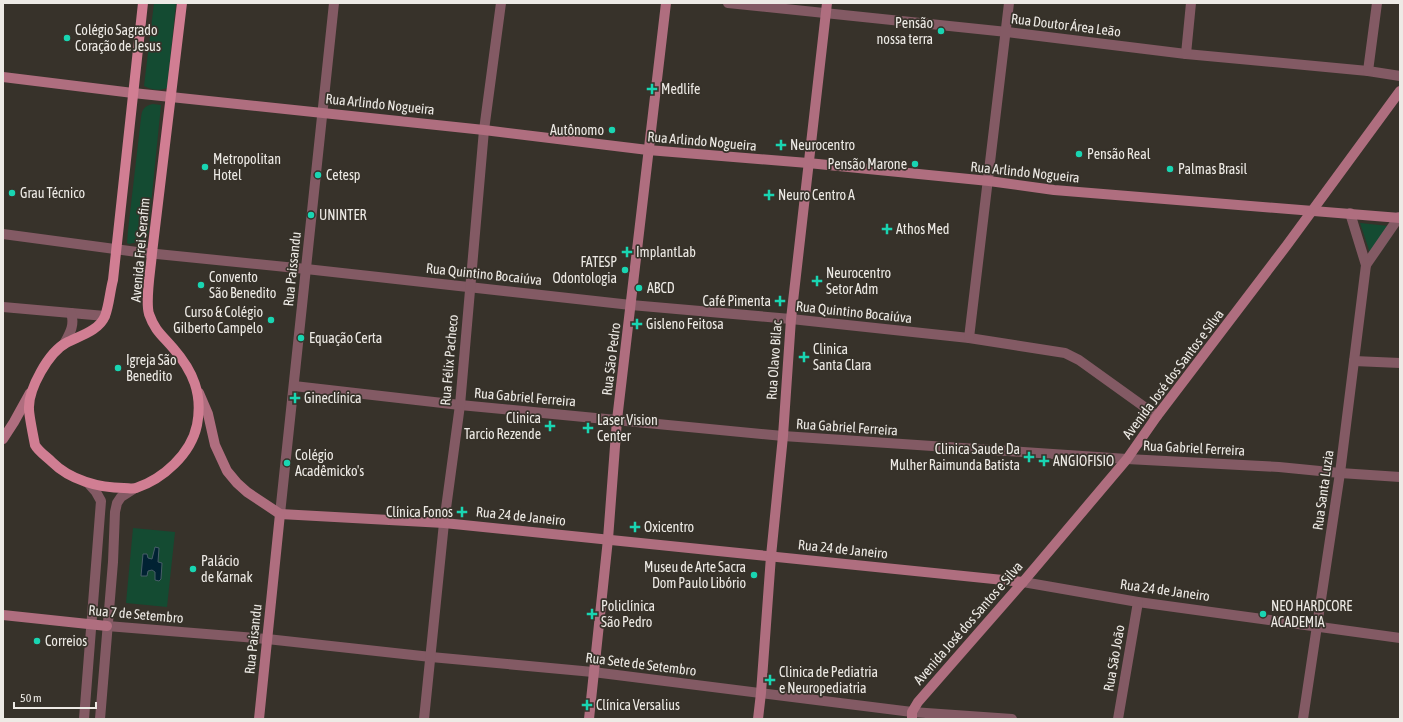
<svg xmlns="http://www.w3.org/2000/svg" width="1403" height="722" font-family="'Asap Condensed',sans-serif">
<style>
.green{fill:#144b32}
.water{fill:#012233;stroke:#485e68}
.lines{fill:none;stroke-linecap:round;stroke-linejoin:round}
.street{stroke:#835a64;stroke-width:10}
.secondary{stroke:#af6e7f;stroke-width:10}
.primary{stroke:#d17e93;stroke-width:10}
.poi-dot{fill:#19d5b2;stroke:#37322a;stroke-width:1.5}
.labels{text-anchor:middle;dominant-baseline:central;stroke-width:3.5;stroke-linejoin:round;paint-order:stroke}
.poi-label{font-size:14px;fill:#edeae5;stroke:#37322a;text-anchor:start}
.street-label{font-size:14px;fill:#edeae5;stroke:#37322a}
</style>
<rect width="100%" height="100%" fill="#37322a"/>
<!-- green -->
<g class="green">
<path d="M154,3h22l-9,85c-7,3 -16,2 -23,-2z"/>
<path d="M153,104l8,1 -13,130 -10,7 -9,2 -2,-1 1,-13 13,-112c1,-9 3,-12 12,-14z"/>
<path d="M1360,223l29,3 2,12 -18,24z"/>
<path d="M133,528l42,4 -8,75 -41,-4z"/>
</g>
<!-- water -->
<path class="water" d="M155,547l4,1 -1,14 4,1 -1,16 -2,2 -4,-1v-8l-3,-2 -4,1 -1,5h-6l2,-22h4l1,4 4,1z"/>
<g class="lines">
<!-- street -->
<g class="street">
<path d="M728,3l279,29 179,22 182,17 32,5"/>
<path d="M1186,54l5,-51"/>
<path d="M1368,71l9,-68"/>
<path d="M3,234l134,18 169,17 325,36 160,14 178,19 96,15 14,7 78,56"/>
<path d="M1366,265l33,-48"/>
<path d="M3,307l102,9"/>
<path d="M969,338l40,-335"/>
<path d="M64,344c6,-11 11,-19 7,-31"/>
<path d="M1354,361l46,2"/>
<path d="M294,386l166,19 323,31 344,23 152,8 61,6 60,4"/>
<path d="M280,514l54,-511"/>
<path d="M1023,582l115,20 262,36"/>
<path d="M107,626l160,13 164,18 162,15 319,40 100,7"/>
<path d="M84,719l17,-218 -5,-9 -8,-9"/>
<path d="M100,719l13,-157 2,-50 2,-9 4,-6 14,-9"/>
<path d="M424,719l20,-196 16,-118 24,-275 17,-127"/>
<path d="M1118,719l20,-117"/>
<path d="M1303,719l37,-246 26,-208 -16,-52"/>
</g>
<!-- secondary -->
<g class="secondary">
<path d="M3,77l130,16 351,37 164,20 160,13 181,18 65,9 346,28"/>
<path d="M199,393l9,21 7,31 12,26 10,12 10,9 33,22 164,9 579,59"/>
<path d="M3,439l11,-17 16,-29"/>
<path d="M3,615l104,11"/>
<path d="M259,719l21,-205"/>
<path d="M589,719l19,-180 9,-119 49,-417"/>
<path d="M758,719l3,-26 10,-137 12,-120 8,-117 36,-316"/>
<path d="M912,719v-7l6,-10 105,-120 104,-123 30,-43 130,-171 113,-154"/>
</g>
<!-- primary -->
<path class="primary" d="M143,3l-30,277c-3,11 -4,26 -8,36 -6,15 -26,20 -39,27 -17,9 -38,46 -37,66 0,6 5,31 6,36 3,6 12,12 17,17 18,18 47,26 72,26 4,0 9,1 12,0 27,-9 55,-34 61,-63 6,-31 -4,-54 -24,-77 -11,-13 -18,-17 -24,-34 -4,-14 2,-46 3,-61l30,-250"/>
</g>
<!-- markers -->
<g class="poi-dot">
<circle cx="941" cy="31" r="4"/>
<circle cx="67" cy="38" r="4"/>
<path d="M650 83h4v4h4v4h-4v4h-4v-4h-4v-4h4z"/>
<circle cx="612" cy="130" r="4"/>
<path d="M779 139h4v4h4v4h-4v4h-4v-4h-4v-4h4z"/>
<circle cx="1079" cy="154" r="4"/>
<circle cx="915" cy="164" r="4"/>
<circle cx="205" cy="167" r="4"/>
<circle cx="1170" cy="169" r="4"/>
<circle cx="318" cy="175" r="4"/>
<circle cx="12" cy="193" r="4"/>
<path d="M767 189h4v4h4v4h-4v4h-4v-4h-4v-4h4z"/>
<circle cx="311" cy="215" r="4"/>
<path d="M885 223h4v4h4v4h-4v4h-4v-4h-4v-4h4z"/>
<path d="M625 246h4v4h4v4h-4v4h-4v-4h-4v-4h4z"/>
<circle cx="625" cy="270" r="4"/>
<path d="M815 275h4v4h4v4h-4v4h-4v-4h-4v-4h4z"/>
<circle cx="201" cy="285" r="4"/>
<circle cx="639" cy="288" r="4"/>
<path d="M778 295h4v4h4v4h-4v4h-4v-4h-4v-4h4z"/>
<circle cx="271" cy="320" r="4"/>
<path d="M635 318h4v4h4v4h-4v4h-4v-4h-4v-4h4z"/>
<circle cx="301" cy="338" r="4"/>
<path d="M802 351h4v4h4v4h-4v4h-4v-4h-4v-4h4z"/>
<circle cx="118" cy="368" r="4"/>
<path d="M293 392h4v4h4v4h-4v4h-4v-4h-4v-4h4z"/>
<path d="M548 420h4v4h4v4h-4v4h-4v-4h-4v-4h4z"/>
<path d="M586 422h4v4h4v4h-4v4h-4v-4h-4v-4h4z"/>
<path d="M1027 451h4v4h4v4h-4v4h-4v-4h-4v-4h4z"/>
<path d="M1042 455h4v4h4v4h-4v4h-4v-4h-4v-4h4z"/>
<circle cx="287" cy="463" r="4"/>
<path d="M460 506h4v4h4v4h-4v4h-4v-4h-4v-4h4z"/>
<path d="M633 521h4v4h4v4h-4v4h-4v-4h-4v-4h4z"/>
<circle cx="193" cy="569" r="4"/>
<circle cx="754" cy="575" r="4"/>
<path d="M590 608h4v4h4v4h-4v4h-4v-4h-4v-4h4z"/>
<circle cx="1263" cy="614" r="4"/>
<circle cx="37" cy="641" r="4"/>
<path d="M768 674h4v4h4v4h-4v4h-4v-4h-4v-4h4z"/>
<path d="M585 699h4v4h4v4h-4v4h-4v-4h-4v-4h4z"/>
</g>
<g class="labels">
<!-- poi labels -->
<g class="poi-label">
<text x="933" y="23" text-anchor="end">Pensão<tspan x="933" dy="16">nossa terra</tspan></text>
<text x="75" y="30">Colégio Sagrado<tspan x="75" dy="16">Coração de Jesus</tspan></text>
<text x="661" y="89">Medlife</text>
<text x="604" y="130" text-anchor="end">Autônomo</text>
<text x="790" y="145">Neurocentro</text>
<text x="1087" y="154">Pensão Real</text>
<text x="213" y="159">Metropolitan<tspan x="213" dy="16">Hotel</tspan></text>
<text x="907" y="164" text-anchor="end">Pensão Marone</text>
<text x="1178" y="169">Palmas Brasil</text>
<text x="326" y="175">Cetesp</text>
<text x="20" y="193">Grau Técnico</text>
<text x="778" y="195">Neuro Centro A</text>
<text x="319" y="215">UNINTER</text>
<text x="896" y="229">Athos Med</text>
<text x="636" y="252">ImplantLab</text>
<text x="617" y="262" text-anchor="end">FATESP<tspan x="617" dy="16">Odontologia</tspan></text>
<text x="826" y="273">Neurocentro<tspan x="826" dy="16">Setor Adm</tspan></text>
<text x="209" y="277">Convento<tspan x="209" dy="16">São Benedito</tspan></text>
<text x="647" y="288">ABCD</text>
<text x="771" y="301" text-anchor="end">Café Pimenta</text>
<text x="263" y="312" text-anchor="end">Curso &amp; Colégio<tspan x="263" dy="16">Gilberto Campelo</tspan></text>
<text x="646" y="324">Gisleno Feitosa</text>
<text x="309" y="338">Equação Certa</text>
<text x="813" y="349">Clinica<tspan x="813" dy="16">Santa Clara</tspan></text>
<text x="126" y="360">Igreja São<tspan x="126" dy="16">Benedito</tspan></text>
<text x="304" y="398">Gineclínica</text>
<text x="541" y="418" text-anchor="end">Clinica<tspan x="541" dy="16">Tarcio Rezende</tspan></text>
<text x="597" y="420">Laser Vision<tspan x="597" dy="16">Center</tspan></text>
<text x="1020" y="449" text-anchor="end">Clinica Saude Da<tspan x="1020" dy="16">Mulher Raimunda Batista</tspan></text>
<text x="295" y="455">Colégio<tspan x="295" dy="16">Acadêmicko's</tspan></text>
<text x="1053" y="461">ANGIOFISIO</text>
<text x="453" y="512" text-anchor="end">Clínica Fonos</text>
<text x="644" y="527">Oxicentro</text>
<text x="201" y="561">Palácio<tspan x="201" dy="16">de Karnak</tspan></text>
<text x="746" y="567" text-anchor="end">Museu de Arte Sacra<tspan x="746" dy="16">Dom Paulo Libório</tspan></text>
<text x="601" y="606">Policlínica<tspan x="601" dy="16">São Pedro</tspan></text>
<text x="1271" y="606">NEO HARDCORE<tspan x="1271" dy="16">ACADEMIA</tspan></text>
<text x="45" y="641">Correios</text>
<text x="779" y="672">Clinica de Pediatria<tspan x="779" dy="16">e Neuropediatria</tspan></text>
<text x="596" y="705">Clínica Versalius</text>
</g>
<!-- street labels -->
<g class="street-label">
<text transform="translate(1066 25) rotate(7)">Rua Doutor Área Leão</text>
<text transform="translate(380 104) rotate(6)">Rua Arlindo Nogueira</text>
<text transform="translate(702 141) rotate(5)">Rua Arlindo Nogueira</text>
<text transform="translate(1025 172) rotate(6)">Rua Arlindo Nogueira</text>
<text transform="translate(140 250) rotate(-85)">Avenida Frei Serafim</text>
<text transform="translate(292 269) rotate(-84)">Rua Paissandu</text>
<text transform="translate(484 274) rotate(6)">Rua Quintino Bocaiúva</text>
<text transform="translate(854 312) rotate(6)">Rua Quintino Bocaiúva</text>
<text transform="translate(611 359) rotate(-83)">Rua São Pedro</text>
<text transform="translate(449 360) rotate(-85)">Rua Félix Pacheco</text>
<text transform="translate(774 360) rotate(-86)">Rua Olavo Bilac</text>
<text transform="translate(1173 374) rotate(-53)">Avenida José dos Santos e Silva</text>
<text transform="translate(525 397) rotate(5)">Rua Gabriel Ferreira</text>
<text transform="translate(847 427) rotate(4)">Rua Gabriel Ferreira</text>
<text transform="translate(1194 448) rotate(3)">Rua Gabriel Ferreira</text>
<text transform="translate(1323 490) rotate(-82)">Rua Santa Luzia</text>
<text transform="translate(521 516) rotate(6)">Rua 24 de Janeiro</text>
<text transform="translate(843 549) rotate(6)">Rua 24 de Janeiro</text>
<text transform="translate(1165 590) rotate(8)">Rua 24 de Janeiro</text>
<text transform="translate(136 614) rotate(5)">Rua 7 de Setembro</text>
<text transform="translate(968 623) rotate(-49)">Avenida José dos Santos e Silva</text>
<text transform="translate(253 639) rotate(-84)">Rua Paisandu</text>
<text transform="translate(1114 658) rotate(-80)">Rua São João</text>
<text transform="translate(641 664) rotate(7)">Rua Sete de Setembro</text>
</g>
</g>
<!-- border -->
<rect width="1403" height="722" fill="none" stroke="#edeae5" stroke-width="8"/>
<!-- scale -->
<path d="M14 702v6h82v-6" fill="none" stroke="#edeae5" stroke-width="2"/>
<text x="20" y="702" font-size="12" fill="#edeae5" stroke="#37322a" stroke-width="3" paint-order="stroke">50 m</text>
</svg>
